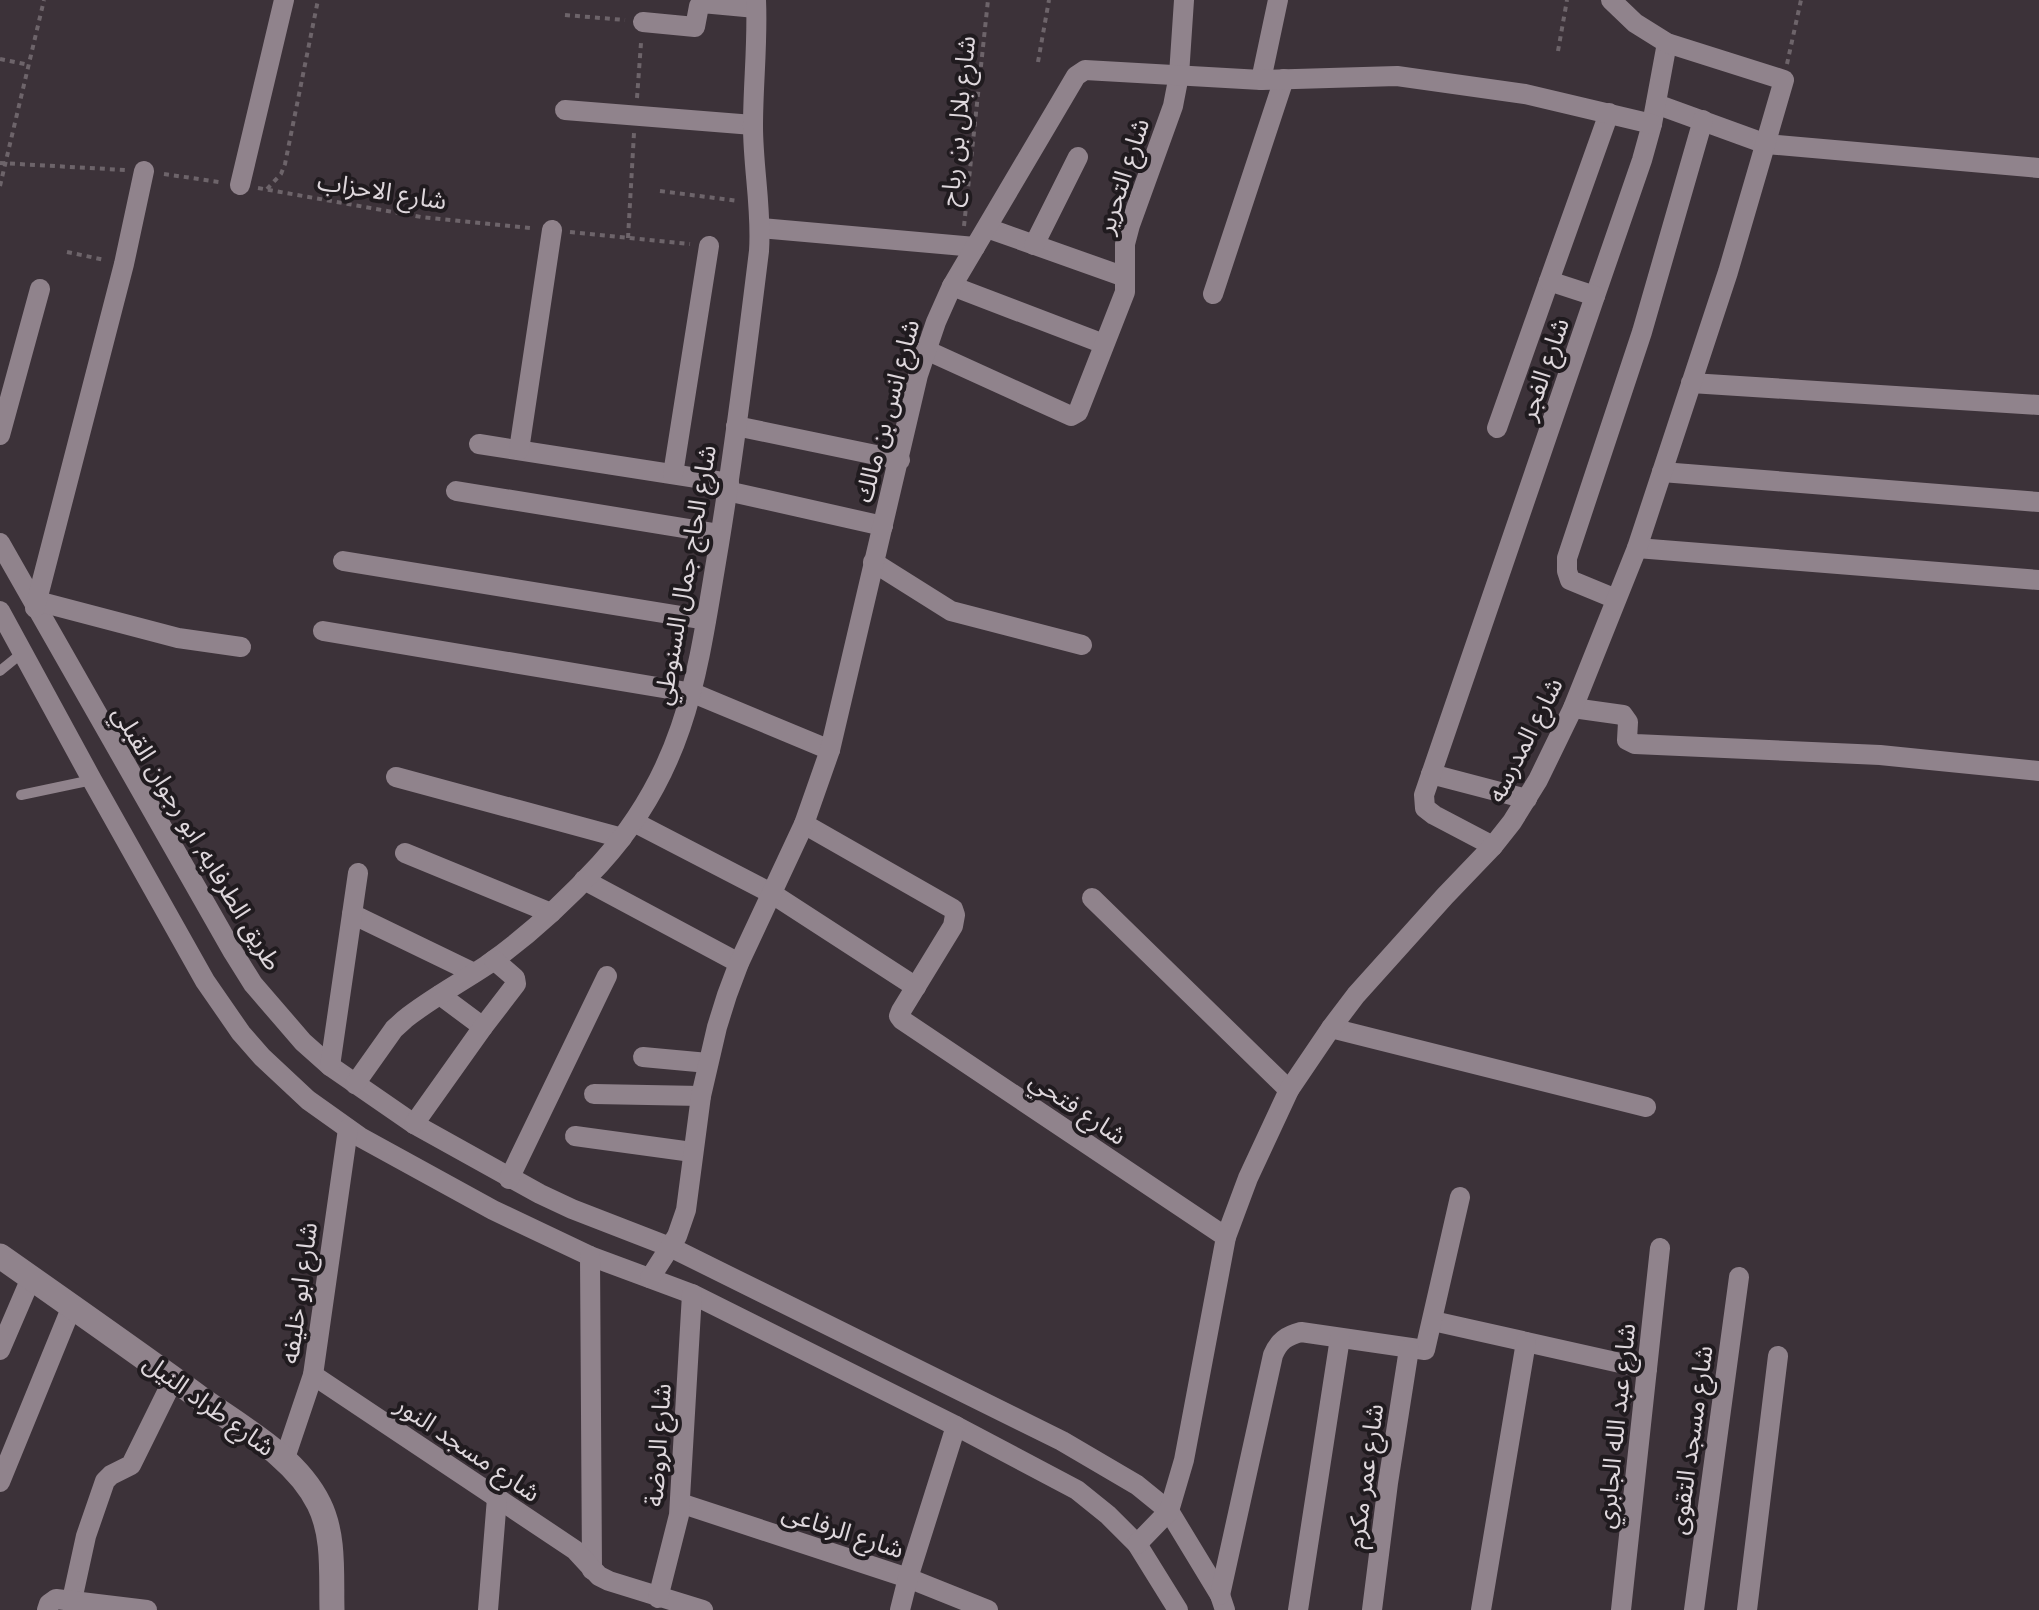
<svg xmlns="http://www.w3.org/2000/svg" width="2039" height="1610" font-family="'DM Sans','Noto Sans Arabic',sans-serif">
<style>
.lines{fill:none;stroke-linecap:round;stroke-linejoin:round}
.path{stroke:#6d646a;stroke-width:4;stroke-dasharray:5 5;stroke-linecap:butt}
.service{stroke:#90838c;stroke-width:10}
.minor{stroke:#90838c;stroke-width:20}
.tertiary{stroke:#90838c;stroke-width:25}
.labels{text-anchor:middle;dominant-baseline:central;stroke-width:8;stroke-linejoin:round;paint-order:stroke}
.street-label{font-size:25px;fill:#ded7dc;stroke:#201b1f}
</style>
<rect width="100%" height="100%" fill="#3c3239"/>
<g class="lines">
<!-- path -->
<g class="path">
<path d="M565,15l60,5"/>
<path d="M1558,51l9,-51"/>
<path d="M0,59l29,6"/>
<path d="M1038,62l11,-62"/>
<path d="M1787,64l14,-64"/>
<path d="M637,98l4,-55"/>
<path d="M0,163l125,7"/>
<path d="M164,174l55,8"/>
<path d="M0,186l44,-186"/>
<path d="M258,188l163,29 110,11"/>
<path d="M267,189l14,-15 4,-10 33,-164"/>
<path d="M660,191l79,10"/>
<path d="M964,226l24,-226"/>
<path d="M570,232l120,12"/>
<path d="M628,238l6,-105"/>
<path d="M67,252l38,8"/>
</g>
<!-- service -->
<g class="service">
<path d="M0,671l22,-18"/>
<path d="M21,795l71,-15"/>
</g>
<!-- minor -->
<g class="minor">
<path d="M643,22l52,5 4,-21 3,-3 54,5"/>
<path d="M1261,80l17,-80"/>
<path d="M1656,104l110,40 273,24"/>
<path d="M565,110l188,15"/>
<path d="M240,185l44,-185"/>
<path d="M761,228l214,19"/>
<path d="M987,228l138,49"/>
<path d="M1034,245l44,-88"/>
<path d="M952,286l152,58"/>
<path d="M1213,294l71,-215"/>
<path d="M1595,296l47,-136 10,-36 15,-81"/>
<path d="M926,350l145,66 7,-4 47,-120v-48l5,-19 43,-119 6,-31 5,-75"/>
<path d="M1691,383l348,22"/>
<path d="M736,426l164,34"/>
<path d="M1497,428l52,-147"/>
<path d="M0,435l40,-146"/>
<path d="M479,444l250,39"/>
<path d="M519,450l33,-220"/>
<path d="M1662,472l377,30"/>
<path d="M673,474l36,-228"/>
<path d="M456,491l264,43"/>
<path d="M727,491l156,35"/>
<path d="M0,543l233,409 20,32 50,58 27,24 84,58 126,70 32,15 98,38 392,194 75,44 32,26 51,84 5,15"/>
<path d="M1637,548l402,32"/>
<path d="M343,561l363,59"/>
<path d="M873,562l78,49 131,34"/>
<path d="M1616,599l-46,-19 -3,-9v-13l75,-226 61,-212"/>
<path d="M37,601l141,37 63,9"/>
<path d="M35,608l89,-344 20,-93"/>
<path d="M0,611l92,169 113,201 36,52 21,24 46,43 52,37 133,73 97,46 102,38 264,132 121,64 31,25 29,29 41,66"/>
<path d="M323,631l370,62 137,57"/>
<path d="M1573,708l50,7 5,7 -1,18 8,4 245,11 159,16"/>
<path d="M1431,774l96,25"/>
<path d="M396,777l226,61"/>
<path d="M634,822l137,71 145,94"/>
<path d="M804,824l149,85 2,6 -2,11 -52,85 -2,5 3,4 324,217"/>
<path d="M1493,846l-59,-31 -9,-7 -1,-13 171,-499 -46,-15 60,-168"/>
<path d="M405,853l146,60"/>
<path d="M584,880l155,83"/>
<path d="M1092,898l197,192"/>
<path d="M352,914l122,59"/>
<path d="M440,995l43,32"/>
<path d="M1331,1028l315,79"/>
<path d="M643,1057l65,6"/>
<path d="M330,1066l28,-193"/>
<path d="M355,1084l39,-55 11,-10c25,-20 55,-36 82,-54 41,-29 79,-64 113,-101 89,-98 98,-196 119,-320 16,-97 28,-195 40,-293 3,-41 -6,-83 -6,-125 0,-42 5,-84 3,-126"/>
<path d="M594,1094l107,2"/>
<path d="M414,1124l69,-97 33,-43 -1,-6 -21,-18"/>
<path d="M575,1136l117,16"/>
<path d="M509,1179l98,-203"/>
<path d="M590,1256l2,314"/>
<path d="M650,1278l27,-42 9,-26 15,-114 16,-69 10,-32 12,-32 65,-139 26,-74 88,-375 18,-53 16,-36 124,-210 9,-6 176,10 136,-4 128,18 127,30"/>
<path d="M1433,1321l214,48"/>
<path d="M0,1350l31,-72"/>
<path d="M313,1375l262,175 24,26 10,5 94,29"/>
<path d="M284,1461l29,-86 35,-246"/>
<path d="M0,1482l72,-176"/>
<path d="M680,1503l228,75 80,32"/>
<path d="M1137,1544l32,-33 15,-51 42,-223 22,-59 41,-88 42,-62 25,-33 89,-99 48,-50 19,-24 26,-42 35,-72 64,-160 91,-276 56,-192 -117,-37 -32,-20 -24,-23"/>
<path d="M1220,1595l53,-240c6,-14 13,-19 28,-23l124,18 35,-153"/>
<path d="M658,1598l21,-83 13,-221"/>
<path d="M72,1600l14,-64 19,-55 6,-6 20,-10 43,-87"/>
<path d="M47,1610l2,-6 7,-5 91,11"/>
<path d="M488,1610l9,-112"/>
<path d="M900,1610l8,-32 48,-152"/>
<path d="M1298,1610l42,-272"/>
<path d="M1372,1610l16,-127 21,-134"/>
<path d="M1481,1610l45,-268"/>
<path d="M1621,1610l39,-362"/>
<path d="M1694,1610l45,-333"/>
<path d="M1747,1610l31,-254"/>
</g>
<!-- tertiary -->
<path class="tertiary" d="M0,1256c67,47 134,94 200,142 42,30 96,59 119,106 16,32 12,72 13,106"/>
</g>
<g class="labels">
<!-- street labels -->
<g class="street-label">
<text transform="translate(958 121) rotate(-84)">شارع بلال بن رباح</text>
<text transform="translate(1123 176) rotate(-72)">شارع التحرير</text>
<text transform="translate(382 191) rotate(9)">شارع الاحزاب</text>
<text transform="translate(1544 369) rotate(-71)">شارع الفجر</text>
<text transform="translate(887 411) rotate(-75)">شارع انس بن مالك</text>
<text transform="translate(685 575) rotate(-80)">شارع الحاج جمال السنوطي</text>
<text transform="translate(1525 740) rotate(-63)">شارع المدرسه</text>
<text transform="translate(197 838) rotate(59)">طريق الطرفايه, ابو رجوان القبلي</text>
<text transform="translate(1078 1108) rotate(34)">شارع فتحي</text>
<text transform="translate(299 1293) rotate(-82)">شارع ابو خليفه</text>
<text transform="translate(209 1405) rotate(36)">شارع طراد النيل</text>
<text transform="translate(1616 1426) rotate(-84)">شارع عبد الله الجابري</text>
<text transform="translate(1691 1440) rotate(-82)">شارع مسجد التقوى</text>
<text transform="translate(658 1445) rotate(-86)">شارع الروضة</text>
<text transform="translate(468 1449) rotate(34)">شارع مسجد النور</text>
<text transform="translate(1365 1476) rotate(-82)">شارع عمر مكرم</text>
<text transform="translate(843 1531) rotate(18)">شارع الرفاعى</text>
</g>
</g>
</svg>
